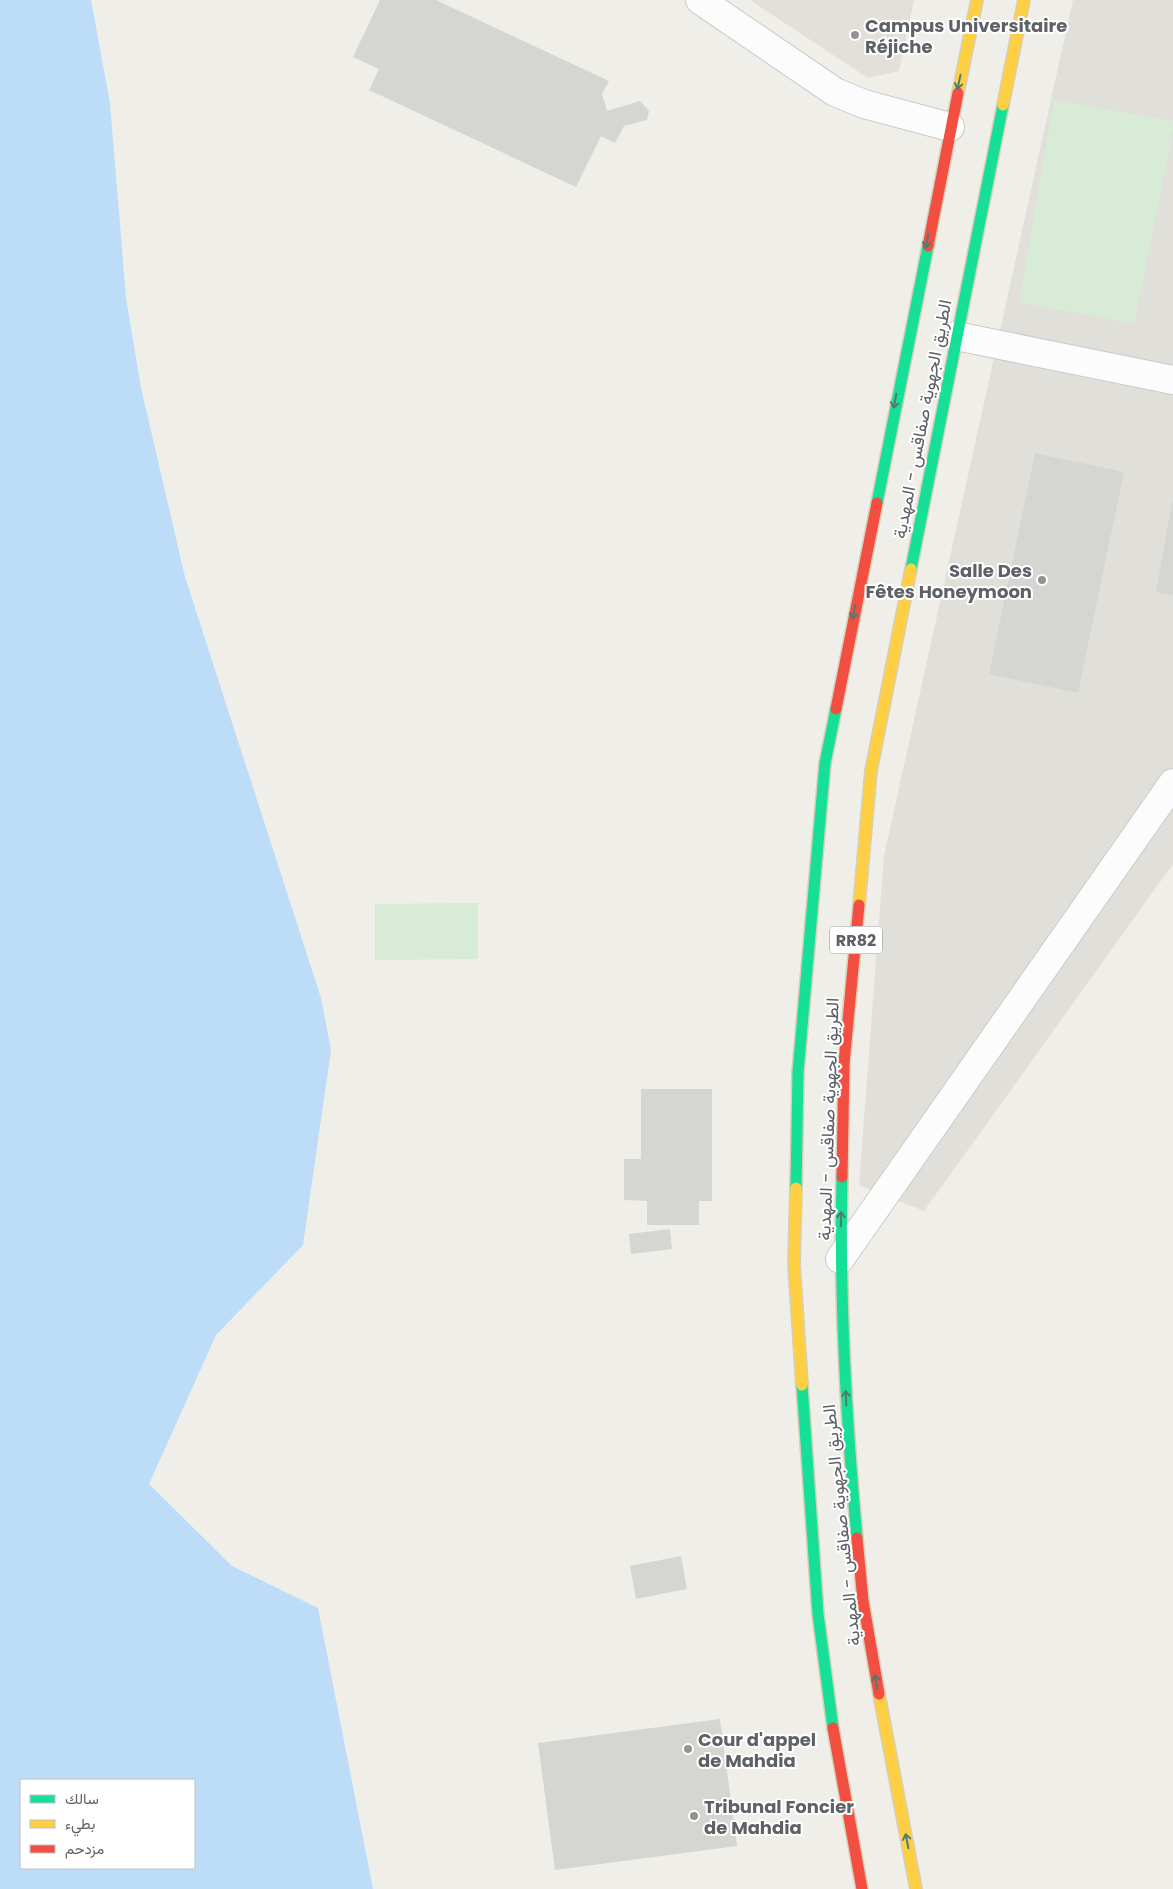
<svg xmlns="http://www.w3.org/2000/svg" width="1173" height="1889" font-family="Poppins,Vazirmatn,sans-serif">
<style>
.industrial{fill:#e0dfda}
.education{fill:#e2e0d9}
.green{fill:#d7ebd6}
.water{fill:#bddcf8;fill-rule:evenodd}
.building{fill:#d5d5d2}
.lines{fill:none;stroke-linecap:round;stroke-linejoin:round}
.street-casing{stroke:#cbcbcb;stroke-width:30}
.fast-casing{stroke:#d7d0b6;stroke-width:14}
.slow-casing{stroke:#d7d0b6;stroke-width:14}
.jam-casing{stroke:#d7d0b6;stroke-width:14}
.street{stroke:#fdfcfc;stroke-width:28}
.fast{stroke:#16e098;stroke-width:11}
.slow{stroke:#ffcf43;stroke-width:11}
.jam{stroke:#f24e42;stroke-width:11}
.oneway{stroke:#507b71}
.poi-dot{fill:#919394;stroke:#fff;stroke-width:2}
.labels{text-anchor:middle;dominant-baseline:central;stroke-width:4;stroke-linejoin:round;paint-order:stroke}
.shield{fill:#fff;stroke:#8e9195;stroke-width:1}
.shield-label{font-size:16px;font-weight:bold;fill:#5e6267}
.poi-label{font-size:18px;font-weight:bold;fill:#5e6267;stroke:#fff;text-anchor:start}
.street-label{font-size:18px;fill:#5e6267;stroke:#fff}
</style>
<rect width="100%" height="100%" fill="#efeee9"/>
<!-- industrial -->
<path class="industrial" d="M1073,0h100v864l-249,347 -65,-26 25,-329z"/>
<!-- education -->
<path class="education" d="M750,0h164l-15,71 -31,7z"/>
<!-- green -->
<g class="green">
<path d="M1054,100l119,21v10l-39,193 -115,-22z"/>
<path d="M478,903v56l-103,1v-56z"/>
</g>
<!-- water -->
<path class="water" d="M0,0h91l19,103 16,195 15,90 44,189 136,421 10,52 -28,195 -87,90 -67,149 83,82 86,42 55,281h-373zM21,1780h173v88h-173z"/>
<!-- building -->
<g class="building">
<path d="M380,0h56l173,81 -7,13 5,17 33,-10 9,10 -2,9 -23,6 -9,17 -14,-7 -25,51 -207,-97 10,-21 -26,-12z"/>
<path d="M1035,453l89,19 -46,221 -89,-19z"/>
<path d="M1172,502h1v93l-17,-3z"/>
<path d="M641,1089h71v112h-13v24h-52v-24l-23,-1v-41h17z"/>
<path d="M670,1229l2,20 -41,5 -2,-20z"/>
<path d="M681,1556l6,33 -51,10 -6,-33z"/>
<path d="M720,1719l17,127 -182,24 -17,-127z"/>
</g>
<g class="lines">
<!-- street casing -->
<g class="street-casing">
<g id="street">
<path d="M700,0l135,92 29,12 86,23"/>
<path d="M956,336l217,44"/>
<path d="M840,1259l333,-476"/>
</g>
</g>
<!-- fast casing -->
<g class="fast-casing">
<g id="fast">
<path d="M877,503l51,-257"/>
<path d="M911,569l92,-464"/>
<path d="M842,1177c-3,121 4,241 15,361"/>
<path d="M796,1188l2,-116 27,-309 11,-54"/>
<path d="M802,1385l16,229 15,114"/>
</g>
</g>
<!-- slow casing -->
<g class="slow-casing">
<g id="slow">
<path d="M958,93l19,-93"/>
<path d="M1003,105l21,-105"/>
<path d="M859,905l12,-134 40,-202"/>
<path d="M796,1188l-2,76 8,121"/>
<path d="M879,1694l37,195"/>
</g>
</g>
<!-- jam casing -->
<g class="jam-casing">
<g id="jam">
<path d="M928,246l30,-153"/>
<path d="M836,709l41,-206"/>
<path d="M842,1177l2,-114 15,-158"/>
<path d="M857,1538l6,63 16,93"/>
<path d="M833,1728l29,161"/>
</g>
</g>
<!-- street -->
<use href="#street" class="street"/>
<!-- fast -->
<use href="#fast" class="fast"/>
<!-- slow -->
<use href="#slow" class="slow"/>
<!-- jam -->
<use href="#jam" class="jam"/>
</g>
<!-- one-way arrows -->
<defs><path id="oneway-shaft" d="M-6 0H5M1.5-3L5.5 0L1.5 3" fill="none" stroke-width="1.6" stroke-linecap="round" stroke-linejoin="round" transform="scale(1.25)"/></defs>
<g class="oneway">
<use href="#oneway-shaft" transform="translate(959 82) rotate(102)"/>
<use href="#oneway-shaft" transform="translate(927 241) rotate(101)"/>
<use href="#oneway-shaft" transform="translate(895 401) rotate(101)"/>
<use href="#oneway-shaft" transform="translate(854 612) rotate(101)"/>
<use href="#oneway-shaft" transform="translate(841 1219) rotate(-89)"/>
<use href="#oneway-shaft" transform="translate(846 1398) rotate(-92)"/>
<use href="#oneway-shaft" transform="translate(876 1682) rotate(-99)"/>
<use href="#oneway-shaft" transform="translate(907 1841) rotate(-101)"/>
</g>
<!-- markers -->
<g class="poi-dot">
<circle cx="855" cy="35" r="5"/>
<circle cx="1042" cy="580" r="5"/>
<circle cx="688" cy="1749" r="5"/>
<circle cx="694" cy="1816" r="5"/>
</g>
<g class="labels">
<!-- shield labels -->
<rect class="shield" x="830" y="926.5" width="52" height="27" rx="4"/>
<g class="shield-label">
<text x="856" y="940">RR82</text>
</g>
<!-- poi labels -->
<g class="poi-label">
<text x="865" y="25">Campus Universitaire<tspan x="865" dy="21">Réjiche</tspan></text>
<text x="1032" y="570" text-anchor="end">Salle Des<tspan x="1032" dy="21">Fêtes Honeymoon</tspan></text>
<text x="698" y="1739">Cour d'appel<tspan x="698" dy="21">de Mahdia</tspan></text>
<text x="704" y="1806">Tribunal Foncier<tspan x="704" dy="21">de Mahdia</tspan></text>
</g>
<!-- street labels -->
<g class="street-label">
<text transform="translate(922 419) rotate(-79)">الطريق الجهوية صفاقس - المهدية</text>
<text transform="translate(828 1119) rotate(-88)">الطريق الجهوية صفاقس - المهدية</text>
<text transform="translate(841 1525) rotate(-96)">الطريق الجهوية صفاقس - المهدية</text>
</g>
</g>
<!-- legend -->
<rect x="20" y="1779" width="175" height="90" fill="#ffffff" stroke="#bfc0c2"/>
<rect x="30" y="1795" width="25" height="8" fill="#16e098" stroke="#bfc0c2"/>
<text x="65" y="1804" font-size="15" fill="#5e6267">سالك</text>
<rect x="30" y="1820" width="25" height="8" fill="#ffcf43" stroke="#bfc0c2"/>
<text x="65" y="1829" font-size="15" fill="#5e6267">بطيء</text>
<rect x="30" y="1845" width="25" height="8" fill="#f24e42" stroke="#bfc0c2"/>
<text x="65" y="1854" font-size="15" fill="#5e6267">مزدحم</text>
</svg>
